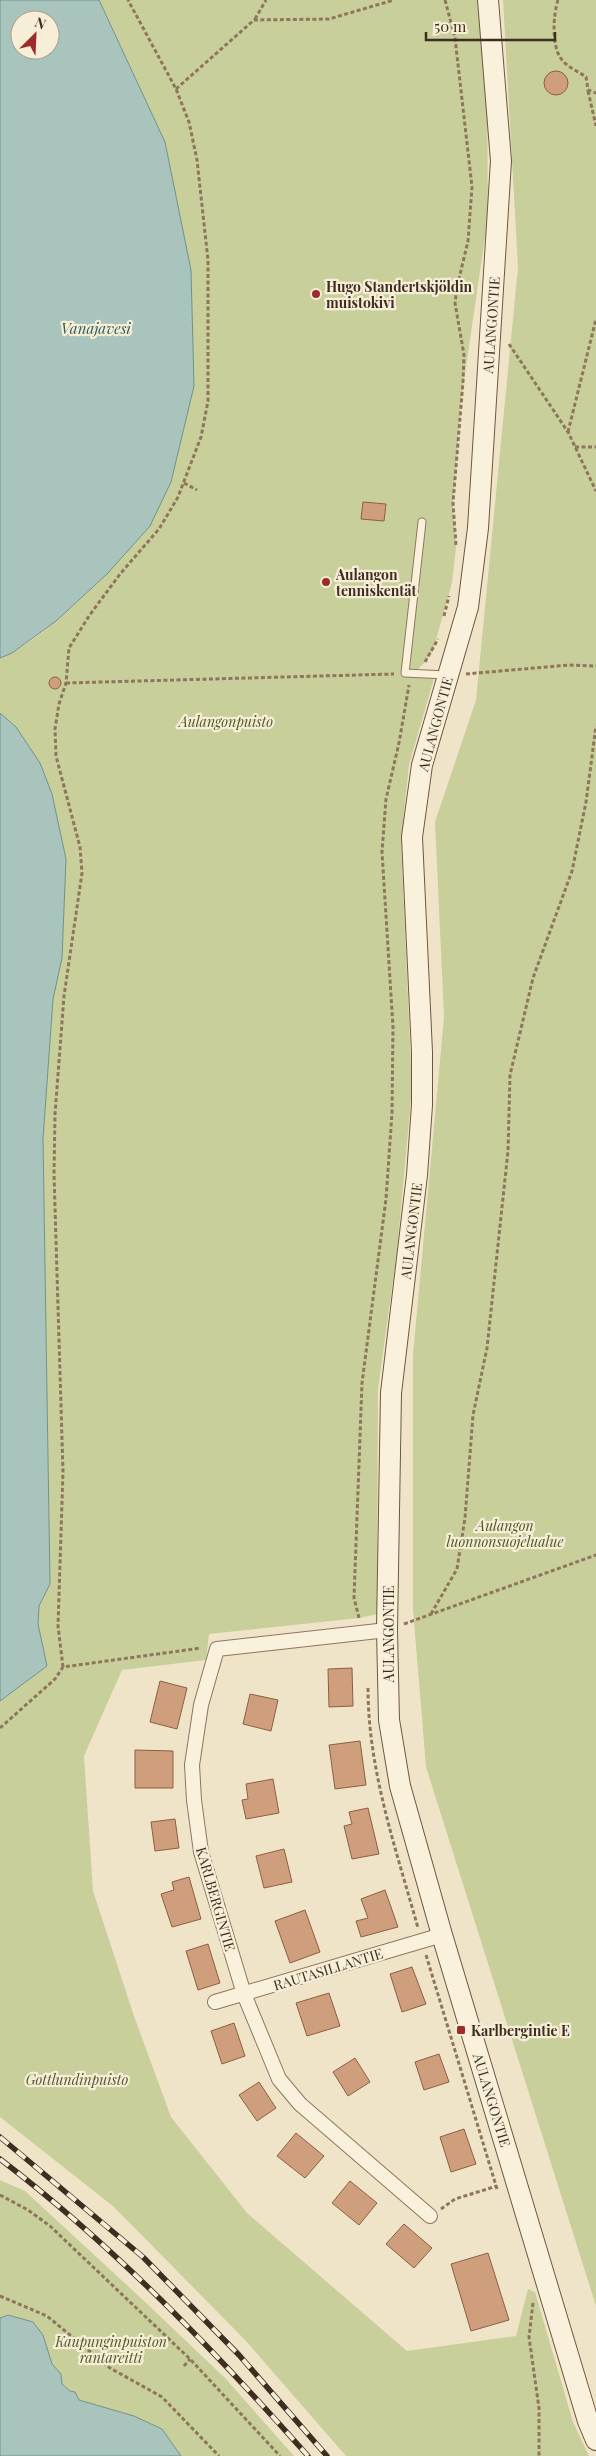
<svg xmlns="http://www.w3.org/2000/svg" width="596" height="2456" font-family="'Playfair Display',serif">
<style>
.green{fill:#c9cf9b}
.water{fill:#a9c4bc;stroke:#6f938a;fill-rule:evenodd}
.building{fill:#cf9f7d;stroke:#8d5f41}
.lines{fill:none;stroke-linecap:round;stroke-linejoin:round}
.service-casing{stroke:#8d765c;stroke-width:9}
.minor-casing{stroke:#8d765c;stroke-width:16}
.secondary-casing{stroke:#6f573f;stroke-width:22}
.path{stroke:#8d765c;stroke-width:3;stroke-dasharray:4 2.5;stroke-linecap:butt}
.service{stroke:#faf1dc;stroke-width:7}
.minor{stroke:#faf1dc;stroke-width:14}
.secondary{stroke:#faf1dc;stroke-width:20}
.rail-casing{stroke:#3d2e20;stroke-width:5.5}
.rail{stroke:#f7eed8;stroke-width:4;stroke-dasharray:11;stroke-linecap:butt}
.poi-dot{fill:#9e2a2b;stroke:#f7eed8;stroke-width:2}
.labels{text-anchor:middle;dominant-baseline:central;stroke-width:4.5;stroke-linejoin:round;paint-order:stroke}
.poi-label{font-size:14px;font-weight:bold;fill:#3d2e20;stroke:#f7eed8;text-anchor:start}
.street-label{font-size:14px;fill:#3d2e20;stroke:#f7eed8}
.park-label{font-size:14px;font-style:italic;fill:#4d5a26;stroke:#f7eed8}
.water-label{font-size:15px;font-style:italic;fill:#2f5d5a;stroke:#f7eed8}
</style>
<rect width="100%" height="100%" fill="#f0e4c8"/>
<!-- green -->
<g class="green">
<path d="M99,0h378l10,81 1,136 -27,184 -8,102 3,45 -4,35 -19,67 -6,10 -13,13 21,2 -26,90 -8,76 11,247 -15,163 -19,138 -1,225 -18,4 -150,16 -3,26 -84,10 -38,86 9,135 41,125 37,101 76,96 160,138 109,-15 12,-47 7,3 38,130 16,34h-243l-100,-115 -132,-134 -114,-90v-416l47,-35 -9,-42 1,-19 11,-21 -7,-445 10,-140 9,-41 4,-99 -14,-65 -36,-67 -16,-14v-55c41,-18 74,-54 107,-84l58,-432z"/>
<path d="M503,0h93v2306l-170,-539 -13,-157v-255l31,-338 -9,-195 41,-122 42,-433z"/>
<path d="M0,2180l25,11 118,109 83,79 68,77h-113l-19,-27 -28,-13 -55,-16 -4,-8 -5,-1 -8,-7 -1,-10 -9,-10 -9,-29 -35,-20 -8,3z"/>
</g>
<!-- water -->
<g class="water">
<path d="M0,0h99l66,142 26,128 3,116 -23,96 -21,44 -43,48 -51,47 -44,32 -12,5zM20,20h30v30h-30z"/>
<path d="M0,713l16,14 24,36 12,31 14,65 -4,99 -9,41 -10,140 7,445 -11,22 -1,18 9,42 -47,35z"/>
<path d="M8,2315l25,7 10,13 9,29 9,10 1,10 8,7 5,1 4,8 55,16 28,13 19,27h-181v-138z"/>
</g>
<!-- building -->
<g class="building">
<circle cx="556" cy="83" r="12"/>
<path d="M363,502l23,2 -2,17 -23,-2z"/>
<circle cx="55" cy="683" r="6"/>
<path d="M352,1668l1,38 -24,1 -1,-38z"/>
<path d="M160,1681l27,7 -10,41 -27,-7z"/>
<path d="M250,1694l28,6 -7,31 -28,-7z"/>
<path d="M360,1741l6,44 -31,4 -6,-44z"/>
<path d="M135,1750l38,1v37h-38z"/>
<path d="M273,1779l6,34 -33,6 -4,-19 6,-1 -2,-15z"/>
<path d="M368,1808l11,46 -27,5 -8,-33 8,-2 -3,-12z"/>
<path d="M175,1819l4,29 -24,3 -4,-29z"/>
<path d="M284,1849l8,33 -28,6 -8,-32z"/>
<path d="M189,1877l12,42 -29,8 -11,-33 13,-4 -2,-8z"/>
<path d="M385,1890l13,37 -37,10 -5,-16 12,-3 -7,-19z"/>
<path d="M305,1910l15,42 -30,11 -15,-42z"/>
<path d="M208,1944l12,39 -22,7 -12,-39z"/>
<path d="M412,1967l14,37 -24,8 -12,-38z"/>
<path d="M329,1993l11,33 -33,10 -11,-33z"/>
<path d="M234,2023l11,33 -23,8 -11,-33z"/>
<path d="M439,2054l10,28 -25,8 -9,-28z"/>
<path d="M355,2058l15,24 -22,14 -15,-24z"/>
<path d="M259,2082l17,26 -19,13 -18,-26z"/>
<path d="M464,2129l12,35 -25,8 -11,-35z"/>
<path d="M296,2133l28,23 -19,22 -28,-22z"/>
<path d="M350,2181l27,22 -18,22 -27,-22z"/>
<path d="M404,2224l28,24 -18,20 -28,-24z"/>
<path d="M488,2253l21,67 -38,11 -20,-67z"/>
</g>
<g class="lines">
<!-- service casing -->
<g class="service-casing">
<path id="service" d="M422,522l-17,151 41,2"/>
</g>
<!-- minor casing -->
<g class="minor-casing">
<g id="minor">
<path d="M387,1630l-170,19 -16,56 -9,60 2,35 7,52 43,142 35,85 21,25 130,112"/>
<path d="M215,2002l227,-67"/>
</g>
</g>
<!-- secondary casing -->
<g class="secondary-casing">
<path id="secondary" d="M488,0l13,161 -23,367 -10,79 -46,158 -10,72 10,215v53l-5,70 -26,218 -4,237 2,90 11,66 42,149 146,486 8,19"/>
</g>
<!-- path -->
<g class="path">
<path d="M445,0l10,38 17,149 -4,54 -11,46 -2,16 9,52 -1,27 -10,121 3,42"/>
<path d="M558,0c-5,15 -7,49 5,61 6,7 16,11 23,16l2,13 8,3"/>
<path d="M255,19l11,-19"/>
<path d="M176,89l78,-69 75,-1 65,-19"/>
<path d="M588,91l8,35"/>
<path d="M509,344l59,88 28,59"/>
<path d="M568,432l28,-113"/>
<path d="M575,447h21"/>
<path d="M184,483l13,7"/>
<path d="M444,616l5,-20"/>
<path d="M425,662l13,-23"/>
<path d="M466,674l103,-9 27,1"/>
<path d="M66,683l328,-9"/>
<path d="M431,1614l26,-45 8,-51 8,-103 14,-67 21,-197 2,-76 23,-97 39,-107 14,-69 10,-76"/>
<path d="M359,1618l-5,-20 8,-215 24,-184 6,-86 1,-86 -11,-175 4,-53 13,-56 10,-58"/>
<path d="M404,1624l192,-69"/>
<path d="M63,1667l-5,-41 5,-154 -9,-298 1,-60 9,-118 18,-123 -2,-26 -24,-91 -1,-27 4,-25 7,-21 3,-35 20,-32 31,-42 39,-45 19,-32 23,-60 7,-36v-141l-11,-100 -8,-38 -13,-33 -48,-89"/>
<path d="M368,1688c0,82 28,161 50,240"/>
<path d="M0,1728l55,-49 8,-12 138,-19"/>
<path d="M426,1955l71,234"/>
<path d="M0,2195l28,15 22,16 140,133 90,97"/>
<path d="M441,2209l14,-10 42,-13"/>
<path d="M0,2296l47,20 63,52 52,29 57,59"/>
<path d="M533,2303l-4,34 10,71v48"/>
<path d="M184,2366l6,-7"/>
</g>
<!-- service -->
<use href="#service" class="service"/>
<!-- minor -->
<use href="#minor" class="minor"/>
<!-- secondary -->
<use href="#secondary" class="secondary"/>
<!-- rail casing -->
<g class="rail-casing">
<g id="rail">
<path d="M0,2137l143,120 96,98 88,101"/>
<path d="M0,2159c114,87 213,190 308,297"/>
</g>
</g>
<!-- rail -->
<use href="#rail" class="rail"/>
</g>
<!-- markers -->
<g class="poi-dot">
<circle cx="316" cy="294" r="5"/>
<circle cx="326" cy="582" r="5"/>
<rect x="456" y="2025" width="10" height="10" rx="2.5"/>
</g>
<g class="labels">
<!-- poi labels -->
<g class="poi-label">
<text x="326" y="286">Hugo Standertskjöldin<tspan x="326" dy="16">muistokivi</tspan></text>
<text x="336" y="574">Aulangon<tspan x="336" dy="16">tenniskentät</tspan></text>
<text x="471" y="2030">Karlbergintie E</text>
</g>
<!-- street labels -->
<g class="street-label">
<text transform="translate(491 325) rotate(-86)">AULANGONTIE</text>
<text transform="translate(435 724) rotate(-75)">AULANGONTIE</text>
<text transform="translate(411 1231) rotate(-83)">AULANGONTIE</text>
<text transform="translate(388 1634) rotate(-90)">AULANGONTIE</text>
<text transform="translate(216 1899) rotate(74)">KARLBERGINTIE</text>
<text transform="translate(328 1969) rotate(-17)">RAUTASILLANTIE</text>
<text transform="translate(492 2100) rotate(73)">AULANGONTIE</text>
</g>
<!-- park labels -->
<g class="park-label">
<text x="226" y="721">Aulangonpuisto</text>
<text x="505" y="1525">Aulangon<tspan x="505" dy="16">luonnonsuojelualue</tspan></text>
<text x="77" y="2079">Gottlundinpuisto</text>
<text x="111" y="2341">Kaupunginpuiston<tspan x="111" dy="16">rantareitti</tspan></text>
</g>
<!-- water labels -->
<g class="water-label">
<text x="96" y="328">Vanajavesi</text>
</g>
</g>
<!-- north arrow -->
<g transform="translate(35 35) rotate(24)"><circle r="24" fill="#f7eed8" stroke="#ada18e"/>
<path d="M0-4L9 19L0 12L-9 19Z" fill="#9e2a2b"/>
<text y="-8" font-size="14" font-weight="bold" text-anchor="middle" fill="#3d2e20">N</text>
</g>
<!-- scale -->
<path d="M426 32v8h129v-8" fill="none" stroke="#3d2e20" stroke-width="2.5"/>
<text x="434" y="32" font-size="15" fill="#3d2e20" stroke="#f7eed8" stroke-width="4" paint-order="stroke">50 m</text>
</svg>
